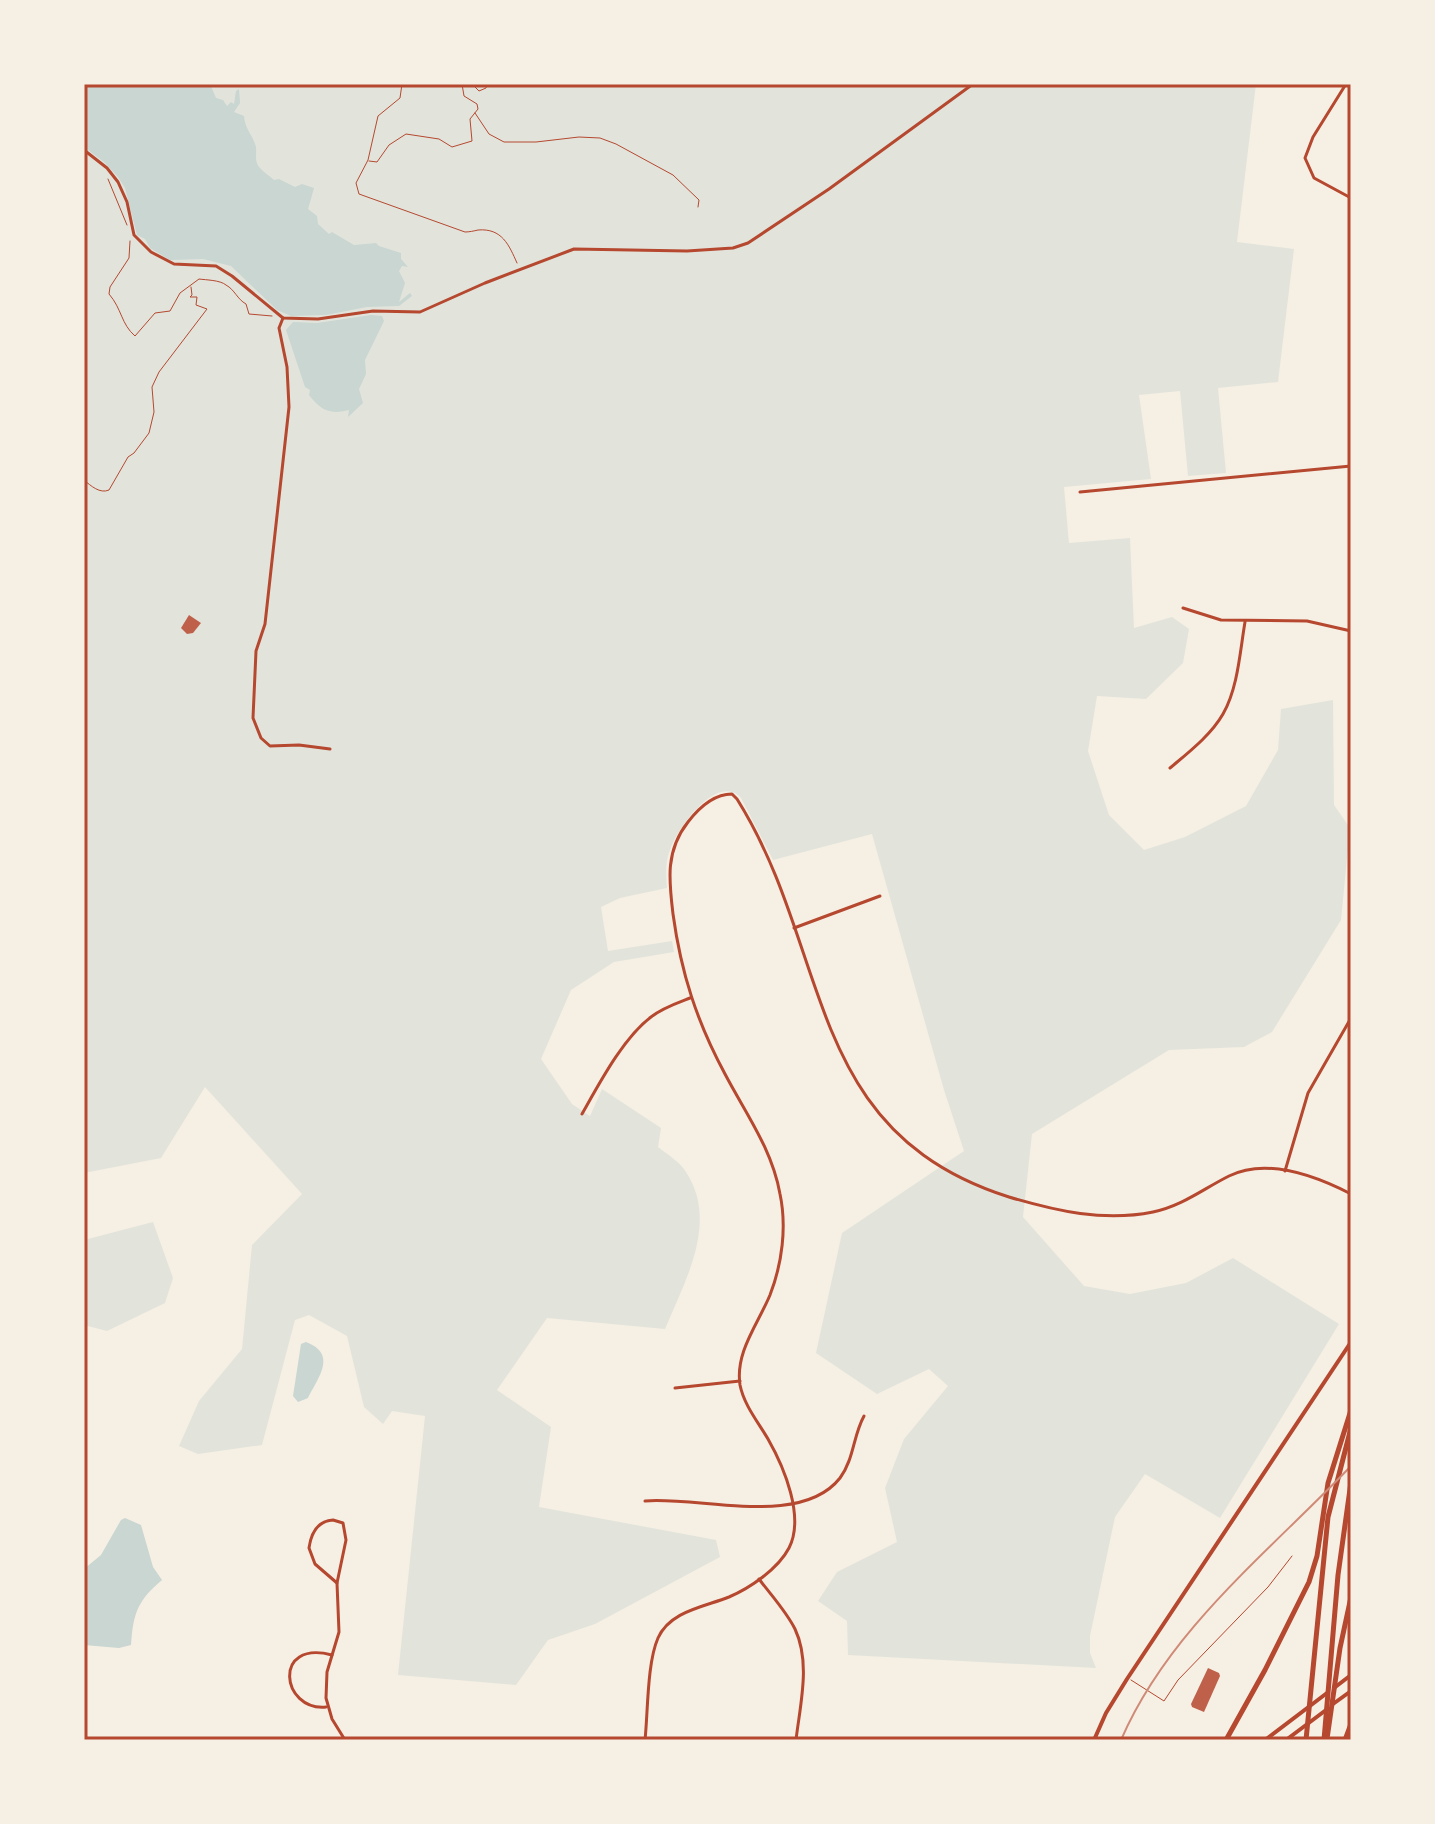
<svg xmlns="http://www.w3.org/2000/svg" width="1435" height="1824" font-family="'Varela Round',sans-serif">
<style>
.green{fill:#e2e4dc}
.water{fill:#c9d6d2}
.building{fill:#bf614a}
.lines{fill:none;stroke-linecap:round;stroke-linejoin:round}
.path{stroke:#b5482f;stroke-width:1}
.service{stroke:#b5482f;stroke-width:1}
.minor{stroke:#b5482f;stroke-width:3}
.primary{stroke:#b5482f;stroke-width:4}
.motorway{stroke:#b5482f;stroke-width:5}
.rail{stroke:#cf8b77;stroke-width:2}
.neatline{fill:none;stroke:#b5482f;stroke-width:3}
</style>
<rect width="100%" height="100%" fill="#f6efe4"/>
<!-- green -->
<g class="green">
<path d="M84,84h1172l-19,158 57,7 -16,133 -60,6 8,85 -38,3 -8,-85 -41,4 12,84 -87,8 5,56 61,-5 4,90 38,-11 17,12 -6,34 -37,36 -49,-3 -9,55 21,64 35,35 41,-13 61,-31 32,-56 3,-41 52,-9 1,105 16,23 -9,92 -69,112 -28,15 -75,3 -137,84 -9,83 61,69 46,8 56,-11 47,-25 106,66 -119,194 -75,-44 -30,43 -25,119v17l6,15 -248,-13 -1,-34 -29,-20 19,-29 60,-30 -12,-54 19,-49 44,-53 -19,-17 -52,25 -61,-41 26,-120 122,-82 -20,-61 -72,-256 -99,26 -32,-62c-24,-26 -64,31 -71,52 -5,12 -4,25 -3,38l-47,10 -19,9 7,44 64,-10 2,11 -60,10 -43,28 -30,69 31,45 18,12 12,-27 59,39 -3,19c9,7 22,15 28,25 33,50 -1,109 -21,157l-118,-11 -50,72 54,37 -12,80 177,33 4,17 -125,67 -47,16 -32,45 -118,-10 27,-259 -33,-5 -9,13 -19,-17 -17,-71 -38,-21 -14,5 -33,125 -64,9 -19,-8 20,-45 43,-52 10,-104 50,-51 -97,-107 -44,71 -77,15z"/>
<path d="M153,1222l20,56 -8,25 -58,28 -23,-6v-85z"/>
</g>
<!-- water -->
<g class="water">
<path d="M84,84h126l6,14 7,2 4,6 4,-4 3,2 2,-13 3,-2 1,14 -6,9 10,4c1,14 9,19 12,31 1,7 -2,13 3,20 4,5 11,9 15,13l5,-1 16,8 7,-3 12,4 -6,21 9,7 1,8 11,10 3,-2 22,13 22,-2 3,3 22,7v6l7,8 -6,-1 -3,5 6,12 -6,19 11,-9 2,3 -13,10 -32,1 -41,8 -35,1 -14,-6 -46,-44 -28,-7 -33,1 -20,-12 -5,-9 -8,-4 -12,-47 -7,-11 -14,-15 -20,-15z"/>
<path d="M371,315l11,1 2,5 -19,39 1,14 -7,15 4,14 -15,14 1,-7c-20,5 -28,0 -40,-15l1,-5 -5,-3 -19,-57 7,-8 24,1z"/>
<path d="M306,1342c32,12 12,36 2,56l-10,4 -5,-6 8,-52z"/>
<path d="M125,1518l16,7 12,42 9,13c-24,20 -29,33 -31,65l-12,3 -35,-3v-76l17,-14 20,-35z"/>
</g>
<!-- building -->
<g class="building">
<path d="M189,615l12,8 -8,10 -6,1 -6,-6z"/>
<path d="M1208,1668l11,5 1,3 -16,36 -12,-5 -1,-3z"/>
</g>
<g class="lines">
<!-- path -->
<g class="path">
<path d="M402,84l-2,14 -22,18 -10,44 -12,23 3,11 106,38c4,0 9,-1 13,-2 24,-2 31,15 39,33"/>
<path d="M472,84l7,7 7,-3 1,-4"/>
<path d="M475,113l14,21 15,8h32l43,-5 21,1 16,6 57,31 26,25 -1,7"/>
<path d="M369,161l8,1 12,-17 17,-11 33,5 13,8 20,-6 -2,-22 8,-10 -1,-5 -13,-8 -2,-12"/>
<path d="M108,179l19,46"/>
<path d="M130,241l-1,17 -19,29 -1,7c13,15 12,30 26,42l20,-23 15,-2 10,-18 19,-14c7,1 21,1 27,6 9,5 11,14 20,19l3,10 23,2"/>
<path d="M84,480c7,6 16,14 25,10l19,-33 6,-4 15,-20 5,-21 -2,-25 7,-15 48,-63 -11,-4 1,-8h-7l2,-2 -1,-8"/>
</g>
<!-- service -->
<path class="service" d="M1131,1680l33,21 14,-21 90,-93 24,-31"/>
<!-- minor -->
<g class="minor">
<path d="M1346,84l-33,53 -8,21 9,20 37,20"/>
<path d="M84,150l23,18 11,14 9,20 7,33 17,17 23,12 42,2 16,10 51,42 35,1 55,-8 47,1 65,-29 89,-34 113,2 46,-3 15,-5 81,-54 144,-105"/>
<path d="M283,318l-4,10 8,39 2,40 -24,217 -9,27 -3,67 8,20 9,8 29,-1 31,4"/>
<path d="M1080,492l271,-26"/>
<path d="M1183,608l38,12 86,1 44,10"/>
<path d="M1170,768c19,-16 41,-33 53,-54 15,-26 17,-63 22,-92"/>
<path d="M794,928l86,-32"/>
<path d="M582,1114c17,-30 41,-76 69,-97 11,-9 26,-14 39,-19"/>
<path d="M1285,1171l23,-78 43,-75"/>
<path d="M675,1388l65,-7"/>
<path d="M645,1501c54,-5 156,27 195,-23 14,-19 13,-42 24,-62"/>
<path d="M333,1520l10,3 3,17 -9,43 -22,-19 -6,-16c2,-14 8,-27 24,-28z"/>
<path d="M759,1579c12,16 27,32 36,50 16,34 5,76 1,111"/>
<path d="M337,1583l2,49 -12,40 -1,26 6,21 13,21"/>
<path d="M326,1707c-45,4 -54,-68 6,-52"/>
<path d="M645,1740c3,-28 2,-77 13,-102 12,-27 46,-31 71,-41 21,-9 49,-28 60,-49 16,-31 -5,-81 -21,-109 -10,-17 -24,-34 -28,-54 -5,-33 18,-61 30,-90 12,-31 17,-68 10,-101 -8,-45 -34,-80 -55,-120 -28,-52 -44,-101 -52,-160 -4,-33 -8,-63 15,-92 10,-13 26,-28 44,-28l5,5c96,153 65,332 272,398 47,14 95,25 144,15 29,-6 50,-23 76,-36 38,-19 87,0 122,18"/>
</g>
<!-- primary -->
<g class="primary">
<path d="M1334,1688l17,-13"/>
<path d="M1333,1704l18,-13"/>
<path d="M1094,1740l12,-27 21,-34 224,-337"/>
<path d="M1265,1740l62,-47"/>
<path d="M1286,1740l40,-30"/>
</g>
<!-- motorway -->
<g class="motorway">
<path d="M1327,1739l13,-91 11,-51"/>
<path d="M1226,1740l39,-70 44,-88 8,-26 11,-73 23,-73"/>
<path d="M1306,1740l22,-223 23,-89"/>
<path d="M1324,1740l14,-165 13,-93"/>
<path d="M1345,1740l6,-16"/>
</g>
<!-- rail -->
<path class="rail" d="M1121,1740c48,-111 148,-188 230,-274"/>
</g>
<!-- border -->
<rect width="1435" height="1824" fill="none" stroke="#f6efe4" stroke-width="172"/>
<rect x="86" y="86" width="1263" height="1652" class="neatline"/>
</svg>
